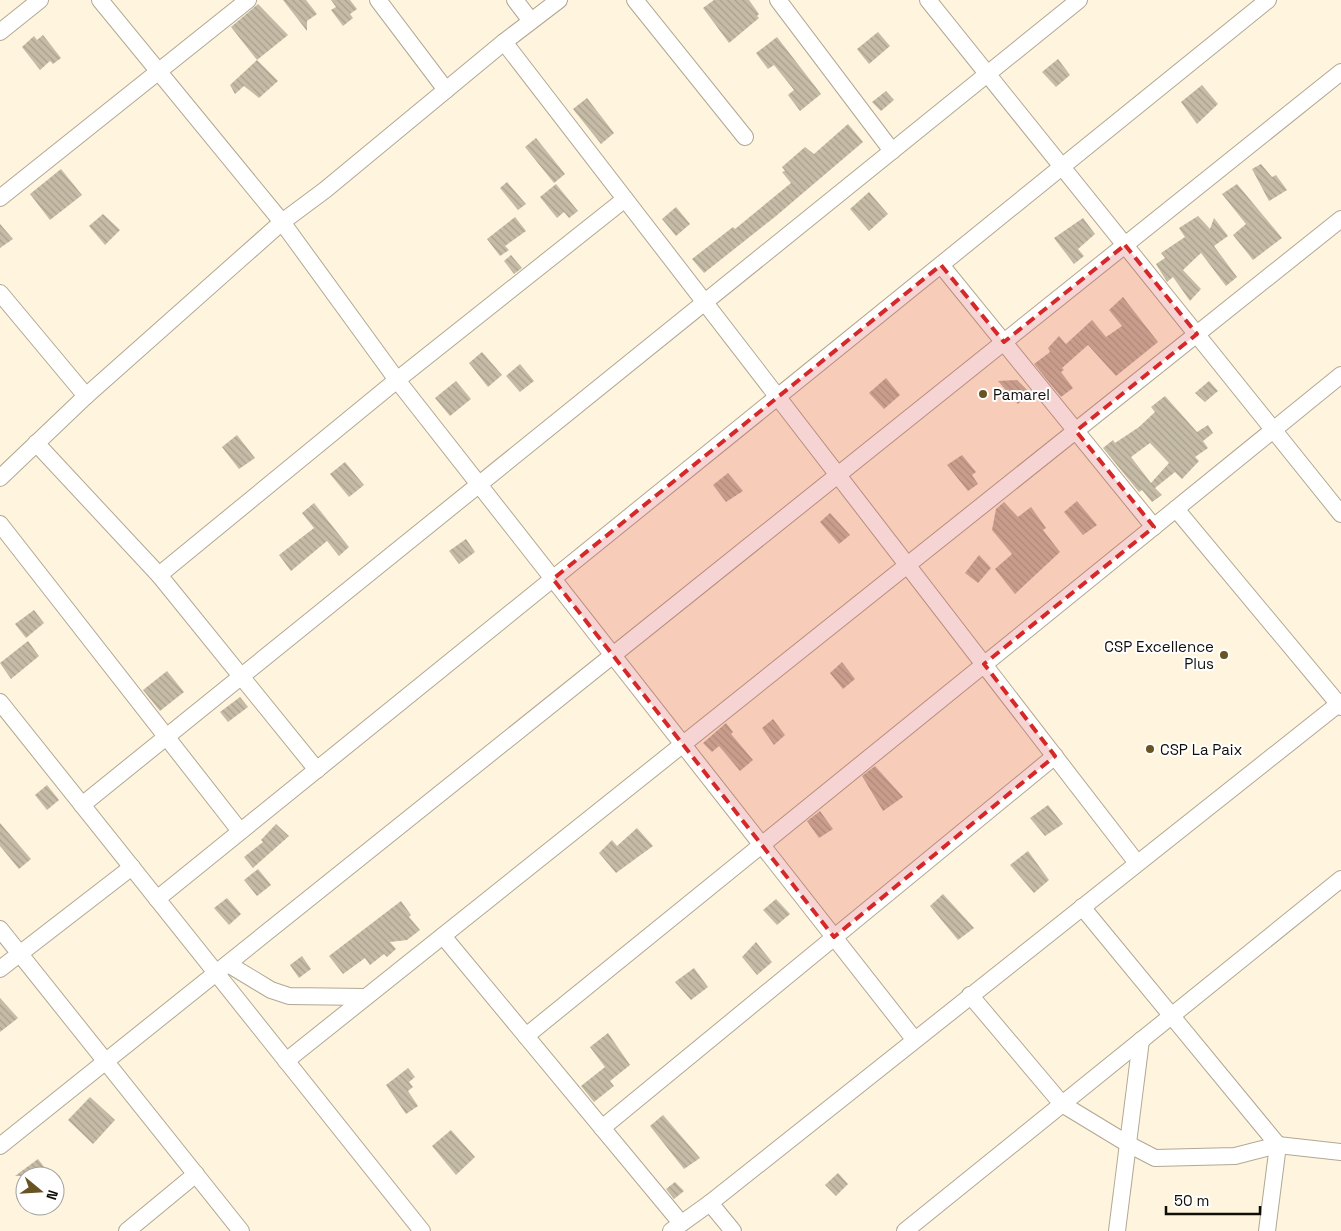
<svg xmlns="http://www.w3.org/2000/svg" width="1341" height="1231" font-family="'Space Grotesk',sans-serif">
<style>
.building{fill:url(#building-back-hatch);fill-rule:evenodd}
.lines{fill:none;stroke-linecap:round;stroke-linejoin:round}
.minor-casing{stroke:#b1a893;stroke-width:18}
.minor{stroke:#fff;stroke-width:16}
.marked{fill:#d62828;fill-opacity:0.2;stroke:#d62828;stroke-width:4;stroke-dasharray:10 6;stroke-linejoin:round}
.poi-dot{fill:#685422;stroke:#fff;stroke-width:2}
.labels{text-anchor:middle;dominant-baseline:central;stroke-width:4;stroke-linejoin:round;paint-order:stroke}
.poi-label{font-size:15px;fill:#110e07;stroke:#fff;text-anchor:start}
</style>
<defs>
<pattern id="building-back-hatch" width="6" height="6" patternUnits="userSpaceOnUse" patternTransform="scale(1.25)"><rect width="6" height="6" fill="#c5bba6"/><path d="M-1 5l2 2M0 0l6 6M5-1l2 2" fill="none" stroke="#a8a08d"/></pattern>
</defs>
<rect width="100%" height="100%" fill="#fff5de"/>
<!-- building -->
<g class="building">
<path d="M283,0h23l11,14 -10,7v10z"/>
<path d="M331,0h19l7,9 -7,5 3,4 -10,8 -12,-16 5,-3z"/>
<path d="M714,0h35l10,14 -2,2 2,2 -30,25 -26,-35z"/>
<path d="M258,4l30,31 -31,25 -26,-33z"/>
<path d="M878,32l12,14 -21,18 -12,-15z"/>
<path d="M43,35l18,23 -8,6 -3,-3 -10,9 -18,-23 12,-11 3,4z"/>
<path d="M777,37l44,57 -21,17 -12,-16 6,-5 -20,-25 -6,4 -12,-16z"/>
<path d="M1058,59l12,16 -14,12 -14,-15z"/>
<path d="M257,60l21,21 -19,17 -15,-12 -9,8 -5,-9z"/>
<path d="M1202,85l16,19 -21,20 -16,-22z"/>
<path d="M886,91l8,9 -13,11 -9,-9z"/>
<path d="M587,98l27,35 -13,11 -28,-35z"/>
<path d="M848,124l15,18 -87,74 -72,57 -12,-14 41,-32 2,2 56,-46 -9,-11 3,-1 -3,-4 23,-20 9,7z"/>
<path d="M536,138l29,36 -11,9 -29,-36z"/>
<path d="M1261,164l11,13 4,-2 11,15 -18,11 -17,-32z"/>
<path d="M61,169l21,26 -32,25 -20,-26z"/>
<path d="M507,182l19,22 -8,6 -18,-22z"/>
<path d="M556,184l22,27 -9,7 -5,-6 -7,6 -17,-21z"/>
<path d="M1237,184l45,54 -29,22 -20,-25 13,-11 -24,-30z"/>
<path d="M869,192l19,22 -19,17 -19,-22z"/>
<path d="M676,207l14,17 -14,12 -14,-17z"/>
<path d="M103,214l17,16 -15,15 -16,-19z"/>
<path d="M1198,216l12,13 4,-11 14,18 -14,10 23,31 -11,9 -25,-33 -18,17 18,19 -11,12 -17,-24 -6,5 -11,-18 9,-6 -4,-5 24,-16 -6,-9z"/>
<path d="M515,217l11,14 -21,15 4,4 -9,6 -13,-17z"/>
<path d="M1083,218l12,16 -17,15 6,7 -10,8 -20,-26z"/>
<path d="M0,224l13,15 -13,9z"/>
<path d="M511,255l11,13 -8,6 -10,-13z"/>
<path d="M1123,297l35,45 -42,34 -28,-31 -26,23 2,2 -3,2 12,16 -12,9 -27,-33 16,-12 -2,-4 11,-12 7,8 26,-24 14,17 16,-11 -13,-16z"/>
<path d="M482,352l20,23 -14,12 -19,-24z"/>
<path d="M520,364l14,17 -14,11 -14,-16z"/>
<path d="M886,378l14,17 -16,14 -15,-16z"/>
<path d="M1017,380l13,13 -12,11 -20,-23z"/>
<path d="M456,381l15,18 -21,17 -15,-18z"/>
<path d="M1209,381l9,10 -13,11 -10,-9z"/>
<path d="M1165,396l32,36 11,-7 5,8 -10,8 5,7 -13,9 4,4 -17,18 -7,-7 -20,16 7,7 -10,7 -10,-12 -3,2 -36,-44 10,-8 2,3 24,-16 16,-15 -4,-5zM1150,443l19,20 -18,20 -20,-26z"/>
<path d="M237,435l18,23 -16,11 -17,-22z"/>
<path d="M962,455l14,17 -4,3 6,9 -10,7 -21,-26z"/>
<path d="M345,462l19,23 -15,12 -19,-23z"/>
<path d="M728,473l15,18 -17,11 -13,-17z"/>
<path d="M1077,501l20,24 -14,10 -19,-23z"/>
<path d="M1004,502l14,15 13,-10 15,21 -3,2 17,22 -45,42 -20,-25 17,-15 -20,-24 4,-21z"/>
<path d="M314,503l35,44 -10,9 -12,-15 -36,30 -12,-16 35,-27 -12,-15z"/>
<path d="M830,513l20,22 -11,9 -19,-22z"/>
<path d="M466,539l9,13 -16,12 -10,-13z"/>
<path d="M979,555l12,13 -13,15 -13,-10z"/>
<path d="M34,610l10,13 -18,15 -11,-14z"/>
<path d="M28,641l11,15 -28,23 -11,-16z"/>
<path d="M842,662l13,17 -12,10 -13,-16z"/>
<path d="M167,671l17,21 -24,19 -17,-21z"/>
<path d="M240,697l8,10 -20,15 -8,-10z"/>
<path d="M773,719l12,16 -11,10 -12,-17z"/>
<path d="M726,723l7,9 -2,2 22,26 -13,11 -21,-25 -7,6 -9,-9z"/>
<path d="M875,766l28,31 -20,14 -21,-35z"/>
<path d="M47,785l12,15 -12,10 -12,-15z"/>
<path d="M1048,805l15,19 -18,12 -15,-18z"/>
<path d="M820,811l13,18 -14,9 -12,-17z"/>
<path d="M0,823l31,36 -12,10 -19,-23z"/>
<path d="M276,824l13,12 -36,32 -9,-11 19,-15 -2,-2z"/>
<path d="M637,828l16,18 -37,27 -17,-20 13,-13 5,6z"/>
<path d="M1028,851l21,29 -15,13 -24,-28z"/>
<path d="M258,869l13,16 -14,11 -13,-16z"/>
<path d="M943,894l31,34 -16,12 -28,-34z"/>
<path d="M227,898l14,16 -12,11 -15,-17z"/>
<path d="M776,899l14,15 -13,11 -14,-15z"/>
<path d="M401,901l10,14 -2,2 11,13 -13,10 -17,2 6,7 -9,8 -3,-3 -14,11 -5,-7 -22,16 -14,-18z"/>
<path d="M756,942l16,20 -15,13 -15,-18z"/>
<path d="M302,956l9,13 -12,9 -9,-13z"/>
<path d="M694,968l14,19 -17,13 -16,-18z"/>
<path d="M0,998l18,20 -18,14z"/>
<path d="M608,1033l22,32 -20,16 4,5 -20,16 -13,-16 24,-19 -15,-20z"/>
<path d="M408,1068l7,9 -6,5 4,5 -5,4 10,15 -12,8 -20,-29z"/>
<path d="M90,1097l25,23 -22,24 -25,-24z"/>
<path d="M663,1115l37,43 -16,11 -34,-43z"/>
<path d="M451,1130l24,27 -19,18 -24,-29z"/>
<path d="M38,1159l13,17h-36z"/>
<path d="M838,1173l10,11 -12,12 -11,-11z"/>
<path d="M675,1182l9,9 -10,8 -8,-10z"/>
</g>
<g class="lines">
<!-- minor casing -->
<g class="minor-casing">
<g id="minor">
<path d="M100,0l182,222 115,158 517,659"/>
<path d="M378,0l68,90"/>
<path d="M515,0l16,21"/>
<path d="M635,0l110,137"/>
<path d="M778,0l114,151"/>
<path d="M928,0l413,514"/>
<path d="M0,32l40,-32"/>
<path d="M504,42l633,821"/>
<path d="M0,198l248,-198"/>
<path d="M941,265l213,262"/>
<path d="M0,293l86,103"/>
<path d="M36,443l123,132 158,195"/>
<path d="M0,478l86,-82 196,-174 43,-32 179,-148 55,-42"/>
<path d="M1176,509l165,198"/>
<path d="M0,524l240,307"/>
<path d="M159,575l238,-195 228,-181"/>
<path d="M0,702l422,529"/>
<path d="M82,805l997,-805"/>
<path d="M157,899l1111,-899"/>
<path d="M0,929l241,302"/>
<path d="M443,936l238,287"/>
<path d="M228,964l43,26 18,6 76,1"/>
<path d="M0,969l132,-102"/>
<path d="M970,995l92,109 66,40 27,14 80,-2 43,-11 -196,-238"/>
<path d="M526,1036l815,-661"/>
<path d="M286,1061l1055,-842"/>
<path d="M602,1128l453,-372"/>
<path d="M0,1146l1341,-1074"/>
<path d="M710,1203l23,28"/>
<path d="M127,1231l69,-57"/>
<path d="M671,1231l39,-28 631,-501"/>
<path d="M905,1231l436,-352"/>
<path d="M1117,1231l24,-191"/>
<path d="M1267,1231l11,-86 63,7"/>
</g>
</g>
<!-- minor -->
<use href="#minor" class="minor"/>
</g>
<!-- marked area -->
<path class="marked" d="M1125,245l72,89 -121,97 78,96 -170,137 71,92 -221,181 -281,-358 388,-314 63,77z"/>
<!-- markers -->
<g class="poi-dot">
<circle cx="983" cy="394" r="5"/>
<circle cx="1224" cy="655" r="5"/>
<circle cx="1150" cy="749" r="5"/>
</g>
<g class="labels">
<!-- poi labels -->
<g class="poi-label">
<text x="993" y="394">Pamarel</text>
<text x="1214" y="646" text-anchor="end">CSP Excellence<tspan x="1214" dy="17">Plus</tspan></text>
<text x="1160" y="749">CSP La Paix</text>
</g>
</g>
<!-- north arrow -->
<g transform="translate(40 1191) rotate(108)"><circle r="24" fill="#ffffff" stroke="#a09f9c"/>
<path d="M0-4L9 19L0 12L-9 19Z" fill="#685422"/>
<text y="-8" font-size="14" font-weight="bold" text-anchor="middle" fill="#110e07">N</text>
</g>
<!-- scale -->
<path d="M1166 1206v8h94v-8" fill="none" stroke="#110e07" stroke-width="2.5"/>
<text x="1174" y="1206" font-size="15" fill="#110e07" stroke="#ffffff" stroke-width="4" paint-order="stroke">50 m</text>
</svg>
